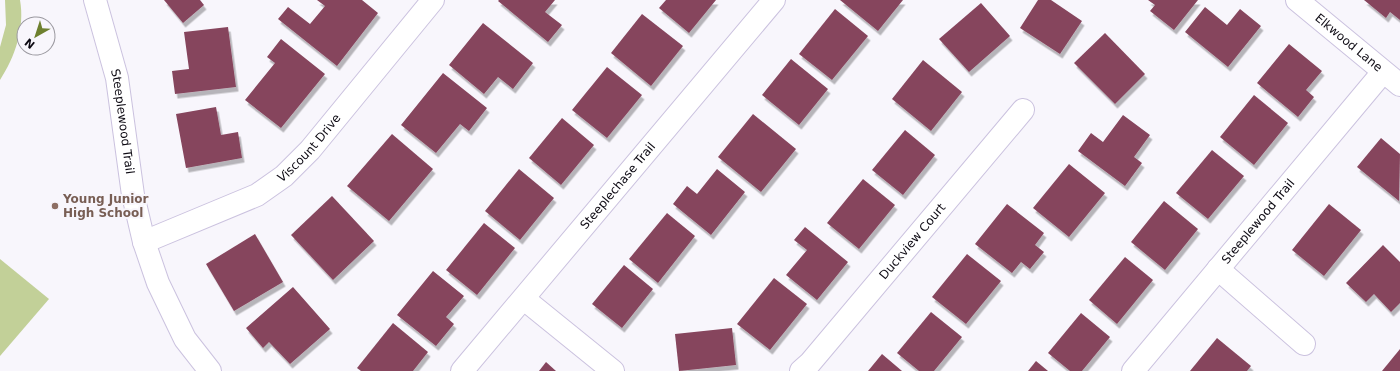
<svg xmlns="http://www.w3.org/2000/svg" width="1400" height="371" font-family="'DejaVu Sans',sans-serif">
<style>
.green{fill:#c2d098}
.building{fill:#86455d;filter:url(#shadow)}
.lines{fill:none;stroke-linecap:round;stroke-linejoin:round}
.street-casing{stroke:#cbc2df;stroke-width:24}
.street{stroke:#fff;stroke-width:22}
.education-dot{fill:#8d6e63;stroke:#f8f6fc;stroke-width:1.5}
.labels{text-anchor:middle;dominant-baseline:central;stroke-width:4;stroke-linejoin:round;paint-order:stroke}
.street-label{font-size:12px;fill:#0d0a13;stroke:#f8f6fc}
.education-label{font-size:12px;font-weight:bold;fill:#785e54;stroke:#f8f6fc;text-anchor:start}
</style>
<defs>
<filter id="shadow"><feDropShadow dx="2.5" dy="4.5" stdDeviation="0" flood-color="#0004"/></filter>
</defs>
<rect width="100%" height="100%" fill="#f8f6fc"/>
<!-- green -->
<g class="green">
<path d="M5,0h15c5,28 -5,57 -20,80v-33l6,-22z"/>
<path d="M0,259l49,40 -49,57z"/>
</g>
<!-- building -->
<g class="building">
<path d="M164,0h36l4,5 -21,18z"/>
<path d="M317,0h45l16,13 -41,53 -59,-47 10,-12 22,17 15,-18z"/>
<path d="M499,0h56l-10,12 17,13 -14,17 -50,-41z"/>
<path d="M666,0h50l-27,33 -30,-25z"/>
<path d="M840,0h63l-25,31z"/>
<path d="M1038,0h13l31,21 -22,33 -40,-26z"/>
<path d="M1148,0h50l-24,30 -24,-19 5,-6z"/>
<path d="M1364,0h36v20l-10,-8 -4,6z"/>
<path d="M981,3l29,33 -41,36 -30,-33z"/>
<path d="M1205,7l22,18 13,-16 21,17 -33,41 -43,-35z"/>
<path d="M835,9l33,27 -36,44 -33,-26z"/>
<path d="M642,14l41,32 -32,40 -40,-33z"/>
<path d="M483,23l50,40 -20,26 -15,-12 -14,17 -35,-29z"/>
<path d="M228,27l8,60 -61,7 -3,-23 17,-2 -5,-37z"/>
<path d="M1105,33l40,41 -30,30 -41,-41z"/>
<path d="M281,39l44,35 -44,54 -36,-28 30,-37 -8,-6z"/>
<path d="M1289,44l33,27 -16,19 8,7 -16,20 -41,-34z"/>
<path d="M791,59l37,30 -29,36 -37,-30z"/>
<path d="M923,60l39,32 -31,39 -39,-32z"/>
<path d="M607,67l35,28 -35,43 -35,-28z"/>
<path d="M443,73l44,35 -18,23 -9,-7 -24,29 -35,-28z"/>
<path d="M1254,95l34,28 -34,42 -34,-28z"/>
<path d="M216,107l5,28 17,-3 4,26 -56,10 -10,-54z"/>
<path d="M753,114l43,35 -35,43 -43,-35z"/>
<path d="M1123,115l27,20 -16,22 8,6 -17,23 -47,-35 13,-18 12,9z"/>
<path d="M562,118l32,27 -33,40 -32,-27z"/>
<path d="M905,130l30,25 -32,40 -31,-25z"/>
<path d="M392,134l41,35 -44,52 -42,-35z"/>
<path d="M1381,138l19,16 -1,47 -42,-34z"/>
<path d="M1212,150l32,26 -36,43 -32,-26z"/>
<path d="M1069,164l36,29 -36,44 -36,-29z"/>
<path d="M519,169l35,29 -34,42 -35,-29z"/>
<path d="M717,169l28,23 -34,43 -38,-31 14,-18 10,8z"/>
<path d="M863,179l32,26 -36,44 -32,-26z"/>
<path d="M332,196l42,45 -41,39 -42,-45z"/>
<path d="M1164,201l34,28 -33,41 -34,-28z"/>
<path d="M1007,204l37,29 -9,12 9,7 -14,17 -9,-7 -9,11 -37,-29z"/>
<path d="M1329,204l32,26 -37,46 -32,-26z"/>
<path d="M667,213l28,23 -37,47 -29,-24z"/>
<path d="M484,223l31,25 -38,47 -31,-25z"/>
<path d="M805,227l43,35 -31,38 -31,-25 21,-25 -13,-10z"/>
<path d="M255,234l28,48 -49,29 -28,-47z"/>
<path d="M1383,245l17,17v41l-9,9 -17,-18 -8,8 -20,-19z"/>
<path d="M967,254l34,27 -35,43 -34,-27z"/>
<path d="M1125,257l28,23 -36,44 -28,-24z"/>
<path d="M624,265l29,24 -31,39 -30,-24z"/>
<path d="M433,271l31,25 -18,21 8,7 -18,22 -39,-31z"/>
<path d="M774,278l33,26 -37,46 -33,-26z"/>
<path d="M293,287l37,42 -40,35 -21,-22 -6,6 -17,-20z"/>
<path d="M931,312l31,25 -28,34h-15l-22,-18z"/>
<path d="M1081,313l29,24 -28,34h-12l-22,-18z"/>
<path d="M393,323l35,29 -15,19h-52l-4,-3z"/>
<path d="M732,328l4,37 -57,6 -4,-37z"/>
<path d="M1217,338l34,28 -4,5h-57z"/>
<path d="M1400,349v22h-18z"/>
<path d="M882,354l20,17h-34z"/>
<path d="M1036,361l12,10h-20z"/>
<path d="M546,362l10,9h-17z"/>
</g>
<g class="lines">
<!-- street casing -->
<g class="street-casing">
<g id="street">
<path id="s1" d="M95,0l22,78 16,117 11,47 14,41 27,56 25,32"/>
<path id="s2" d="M1297,0l103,85"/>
<path id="s3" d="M144,242l113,-47 27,-19 26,-26 123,-150"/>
<path d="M1218,269l86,75"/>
<path d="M524,299l89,72"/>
<path id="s4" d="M462,371l312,-371"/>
<path id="s5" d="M801,371l9,-8 213,-253"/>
<path id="s6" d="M1133,371l250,-299"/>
</g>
</g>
<!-- street -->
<use href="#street" class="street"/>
</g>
<!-- markers -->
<circle class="education-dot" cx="55" cy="206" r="4"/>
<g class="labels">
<!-- street labels -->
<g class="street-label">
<text stroke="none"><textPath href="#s2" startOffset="67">Elkwood Lane</textPath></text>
<text stroke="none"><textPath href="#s1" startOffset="125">Steeplewood Trail</textPath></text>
<text stroke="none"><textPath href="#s3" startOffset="193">Viscount Drive</textPath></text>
<text stroke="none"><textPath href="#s4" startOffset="242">Steeplechase Trail</textPath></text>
<text stroke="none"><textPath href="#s6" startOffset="195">Steeplewood Trail</textPath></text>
<text stroke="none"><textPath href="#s5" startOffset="171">Duckview Court</textPath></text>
</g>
<!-- education labels -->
<g class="education-label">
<text x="63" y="199">Young Junior<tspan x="63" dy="14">High School</tspan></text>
</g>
</g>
<!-- north arrow -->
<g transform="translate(36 36) rotate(219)"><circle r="19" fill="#f8f6fc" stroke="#9a989f"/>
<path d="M0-3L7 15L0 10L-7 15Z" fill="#6e802f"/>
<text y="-6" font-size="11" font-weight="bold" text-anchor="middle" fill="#0d0a13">N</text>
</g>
</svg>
